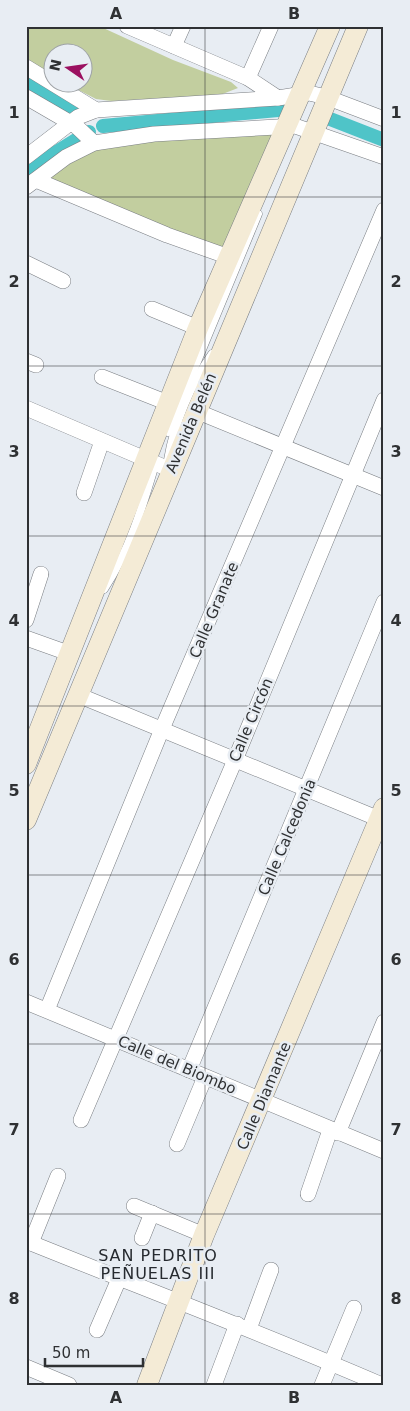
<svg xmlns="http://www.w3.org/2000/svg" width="410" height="1411" font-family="'DejaVu Sans',sans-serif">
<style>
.green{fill:#c2ce9f}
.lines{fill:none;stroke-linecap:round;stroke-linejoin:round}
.canal{stroke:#4fc4c8;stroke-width:14}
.lane-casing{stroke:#7a7e83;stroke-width:9}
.street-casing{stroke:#7a7e83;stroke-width:16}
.secondary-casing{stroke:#7a7e83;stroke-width:21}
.lane{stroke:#fff;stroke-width:8}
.street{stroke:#fff;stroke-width:15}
.secondary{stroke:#f4ebd6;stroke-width:20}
.grid{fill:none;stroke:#2f3133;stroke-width:1;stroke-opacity:0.55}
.labels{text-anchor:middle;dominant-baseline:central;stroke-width:5;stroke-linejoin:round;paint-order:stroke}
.street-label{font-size:15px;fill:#2f3133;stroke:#e8edf3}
.neighbourhood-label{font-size:16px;letter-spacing:1px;fill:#262a2f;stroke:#e8edf3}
.neatline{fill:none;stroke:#2f3133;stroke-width:2}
.grid-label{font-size:16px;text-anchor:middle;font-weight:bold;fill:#2f3133}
</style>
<rect width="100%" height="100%" fill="#e8edf3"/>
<!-- green -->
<g class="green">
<path d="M26,26h73l74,34 58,22 7,6 -18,7 -109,6 -15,-2 -31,-16 17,-1v-30h-30v23l-26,-14z"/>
<path d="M273,134l-51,115 -176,-68 51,-37z"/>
</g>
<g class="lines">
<!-- canal -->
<g class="canal">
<path d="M26,82l54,30"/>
<path d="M325,117l59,23"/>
<path d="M103,126l186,-17"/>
<path d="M26,171l63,-39"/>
</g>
<!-- lane casing -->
<g class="lane-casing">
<g id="lane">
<path d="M168,432l90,-218"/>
<path d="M168,460c6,-37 23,-76 44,-106"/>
<path d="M104,589c26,-39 39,-84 52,-128"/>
</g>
</g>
<!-- street casing -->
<g class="street-casing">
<g id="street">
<path d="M127,26l121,52 30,20"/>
<path d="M174,46l9,-20"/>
<path d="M26,67l70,43 182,-12 31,-5 17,4 58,22"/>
<path d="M248,78l23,-52"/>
<path d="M26,97l50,29 18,17"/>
<path d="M26,157l52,-40 18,-7"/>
<path d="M36,180l131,55 62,22"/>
<path d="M26,187l40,-30 28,-14 60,-9 141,-8 89,31"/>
<path d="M26,263l37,18"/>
<path d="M152,309l46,19"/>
<path d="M26,361l10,4"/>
<path d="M102,377l66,26"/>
<path d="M26,408l145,62"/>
<path d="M196,411l188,77"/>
<path d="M84,493l18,-52"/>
<path d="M26,620l15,-46"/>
<path d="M26,638l42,15"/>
<path d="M78,695l306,126"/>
<path d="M26,1002l358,149"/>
<path d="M47,1010l115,-281 222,-519"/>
<path d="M189,1070l195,-468"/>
<path d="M81,1120l154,-360 149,-360"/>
<path d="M338,1133l46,-111"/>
<path d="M177,1144l28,-67"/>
<path d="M308,1194l22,-64"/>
<path d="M134,1206l70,29"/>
<path d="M142,1238l10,-25"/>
<path d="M26,1241c119,48 238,93 356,144"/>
<path d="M31,1243l27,-67"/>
<path d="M249,1329l22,-59"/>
<path d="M97,1330l22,-51"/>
<path d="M26,1367l43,18"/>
<path d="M214,1385l23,-61"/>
<path d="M322,1385l32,-77"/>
</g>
</g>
<!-- secondary casing -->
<g class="secondary-casing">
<g id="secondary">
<path d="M26,764l172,-436 132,-302"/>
<path d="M26,820l332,-794"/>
<path d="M147,1385l57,-150 180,-427"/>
</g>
</g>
<!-- lane -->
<use href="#lane" class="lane"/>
<!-- street -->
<use href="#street" class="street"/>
<!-- secondary -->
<use href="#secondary" class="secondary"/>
</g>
<!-- grid -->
<path class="grid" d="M205,26v1359M26,197h358M26,366h358M26,536h358M26,706h358M26,875h358M26,1044h358M26,1214h358"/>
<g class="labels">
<!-- street labels -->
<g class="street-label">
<text transform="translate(191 423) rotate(-67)">Avenida Belén</text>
<text transform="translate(214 610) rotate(-67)">Calle Granate</text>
<text transform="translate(251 720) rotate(-67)">Calle Circón</text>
<text transform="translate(287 837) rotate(-67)">Calle Calcedonia</text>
<text transform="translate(177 1065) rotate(23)">Calle del Biombo</text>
<text transform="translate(264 1096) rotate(-67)">Calle Diamante</text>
</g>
<!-- neighbourhood labels -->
<g class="neighbourhood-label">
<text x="158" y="1255">SAN PEDRITO<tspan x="158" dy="18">PEÑUELAS III</tspan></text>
</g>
</g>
<!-- border -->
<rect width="410" height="1411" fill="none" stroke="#e8edf3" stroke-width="55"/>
<!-- north arrow -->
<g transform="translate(68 68) rotate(283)"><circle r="24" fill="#e8edf3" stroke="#9ea2a6"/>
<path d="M0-4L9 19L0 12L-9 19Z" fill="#9b1060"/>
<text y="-8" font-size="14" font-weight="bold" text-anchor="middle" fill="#2f3133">N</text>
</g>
<!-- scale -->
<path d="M45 1358v8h98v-8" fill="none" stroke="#2f3133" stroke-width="2.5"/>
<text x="52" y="1358" font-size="15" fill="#2f3133" stroke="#e8edf3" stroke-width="4" paint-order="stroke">50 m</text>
<rect x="28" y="28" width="354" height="1356" class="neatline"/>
<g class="grid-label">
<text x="116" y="19">A</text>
<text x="294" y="19">B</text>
<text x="14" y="118">1</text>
<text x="396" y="118">1</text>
<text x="14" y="287">2</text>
<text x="396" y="287">2</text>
<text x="14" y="457">3</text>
<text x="396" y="457">3</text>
<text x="14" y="626">4</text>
<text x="396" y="626">4</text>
<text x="14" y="796">5</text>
<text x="396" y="796">5</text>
<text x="14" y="965">6</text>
<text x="396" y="965">6</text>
<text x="14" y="1135">7</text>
<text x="396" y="1135">7</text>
<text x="14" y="1304">8</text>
<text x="396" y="1304">8</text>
<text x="116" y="1403">A</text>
<text x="294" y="1403">B</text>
</g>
</svg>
